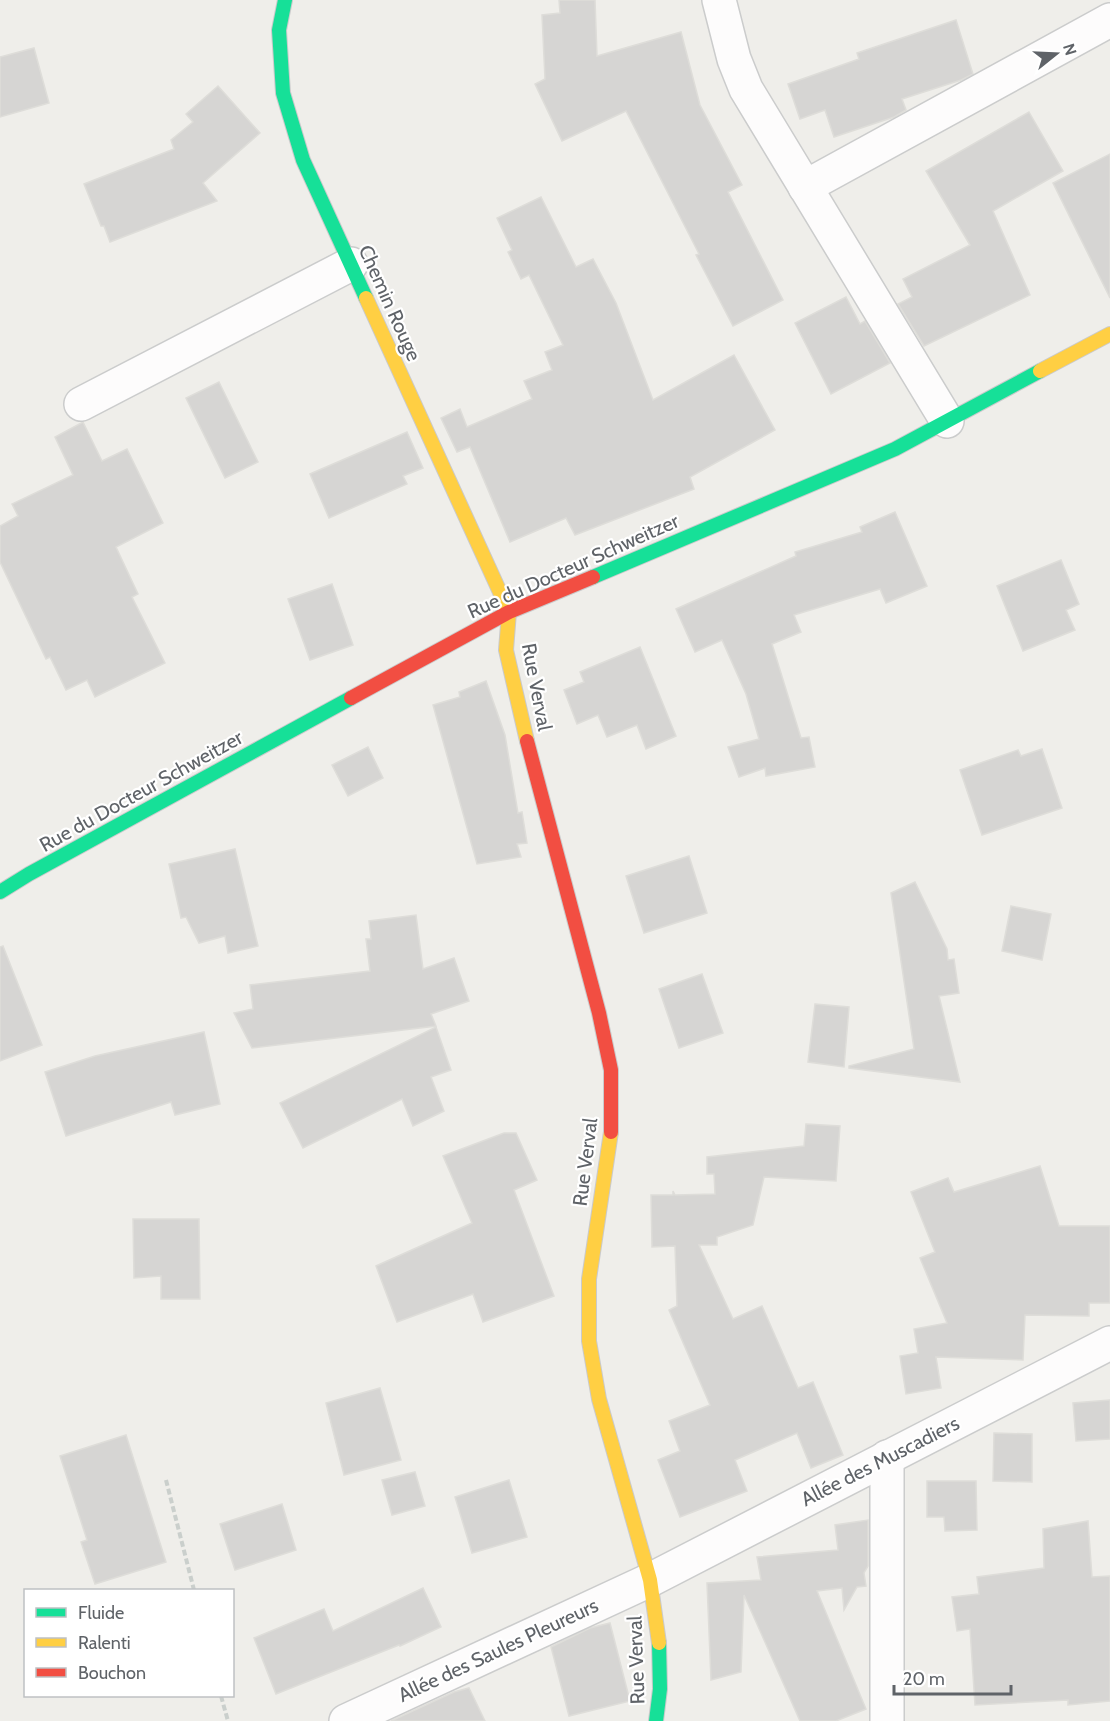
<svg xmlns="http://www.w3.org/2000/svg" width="1110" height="1721" font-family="Cabin,sans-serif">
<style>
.building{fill:#d6d5d3;stroke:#deddd9;stroke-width:1.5}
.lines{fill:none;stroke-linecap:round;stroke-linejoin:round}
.street-casing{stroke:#cbcccc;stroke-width:36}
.fast-casing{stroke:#cacacb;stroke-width:16}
.slow-casing{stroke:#cacacb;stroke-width:16}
.jam-casing{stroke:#cacacb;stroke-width:16}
.path{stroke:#cacfcc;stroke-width:4;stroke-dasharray:6 3;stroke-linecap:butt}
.street{stroke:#fdfcfc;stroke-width:33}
.fast{stroke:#16e098;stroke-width:14}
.slow{stroke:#ffcf43;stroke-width:14}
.jam{stroke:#f24e42;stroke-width:14}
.labels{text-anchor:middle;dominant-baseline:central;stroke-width:4.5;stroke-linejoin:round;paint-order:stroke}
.street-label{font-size:20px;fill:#5f6368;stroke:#fff}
</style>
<rect width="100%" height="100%" fill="#efeeea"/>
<!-- building -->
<g class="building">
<path d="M559,0h36l2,56 84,-24 19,73 42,80 -14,7 55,108 -50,26 -37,-71 3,-1 -73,-143 -64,30 -27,-57 10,-5 -3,-64 18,-2z"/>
<path d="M956,20l17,54 -12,6 -59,19 4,11 -12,7 -60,20 -9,-27 -25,9 -12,-35 71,-25 -2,-6z"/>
<path d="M34,48l15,55 -49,14v-60z"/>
<path d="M218,86l42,47 -57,50 14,18 -107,41 -6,-16h-3l-17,-42 90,-35 -3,-9 22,-18 -7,-8z"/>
<path d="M1029,112l34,59 -70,40 37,84 -106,51 -26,-42 14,-7 -9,-18 67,-34 -44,-74z"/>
<path d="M1110,154v144l-57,-115z"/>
<path d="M541,197l35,70 17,-8 23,44 37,97 81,-45 41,75 -85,47 4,12 -119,46 -9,-17 -56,24 -40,-95 -13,5 -16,-34 19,-9 7,18 65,-28 -8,-18 28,-11 -7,-18 18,-7 -34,-70 -8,4 -13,-27 4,-2 -15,-32z"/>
<path d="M846,297l14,27 5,-3 25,42 -59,31 -36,-71z"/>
<path d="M219,382l39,80 -33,16 -39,-80z"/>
<path d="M83,422l19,39 25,-12 36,74 -47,24 22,47 -6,3 33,66 -70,34 -8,-17 -21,10 -16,-33 -4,2 -46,-97v-36l18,-10 -6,-12 61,-29 -18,-38z"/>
<path d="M407,432l16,36 -20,8 4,8 -78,34 -19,-44z"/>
<path d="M895,512l32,74 -41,17 -6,-14 -86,26 7,17 -29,12 29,94 8,-1 6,30 -49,9 -1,-8 -26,9 -11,-30 31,-8 -13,-45 -24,-54 -27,12 -19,-43 120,-53 -1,-4 67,-20 -2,-5z"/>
<path d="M1061,560l18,44 -13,6 9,20 -52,21 -26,-65z"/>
<path d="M332,584l21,61 -43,15 -22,-61z"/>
<path d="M640,647l36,89 -30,13 -9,-24 -30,12 -9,-22 -21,9 -13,-34 20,-8 -4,-10z"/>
<path d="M486,681l19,54 13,78 4,-1 5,31 -10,1 4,13 -44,7 -44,-159 27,-8 -1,-5z"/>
<path d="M368,747l15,31 -35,18 -16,-31z"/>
<path d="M1042,749l20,59 -80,27 -22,-65 58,-20 3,6z"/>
<path d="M235,849l23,97 -30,7 -3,-17 -26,7 -13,-26 -5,1 -12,-54z"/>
<path d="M689,856l18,57 -63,20 -18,-57z"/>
<path d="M915,882l32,67 1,11 6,-1 5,34 -20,3 21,86 -111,-14v-2l65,-17 -23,-156z"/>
<path d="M1011,906l40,8 -9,46 -40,-9z"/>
<path d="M416,915l7,54 31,-11 15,43 -38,13 5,12 -184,22 -18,-35 19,-4 -3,-24 120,-14 -4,-32h5l-2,-18z"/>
<path d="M3,946l39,99 -42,16v-114z"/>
<path d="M702,974l21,59 -44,15 -20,-59z"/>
<path d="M815,1004l34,3 -5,60 -36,-5z"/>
<path d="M436,1027l15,43 -20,7 13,34 -31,15 -11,-27 -99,49 -23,-45z"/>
<path d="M204,1032l16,72 -45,11 -4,-13 -105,34 -21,-64 50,-16z"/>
<path d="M806,1124l34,2 -4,55 -72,-4 -11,48 -36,12v8h-18l34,74 29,-13 36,82 15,-6 30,73 -32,13 -14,-35 -62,27 12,31 -67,26 -22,-57 22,-9 -11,-30 41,-16 -41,-95 8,-4 -2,-60 -23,1 -1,-52h22v-4l2,4 40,-1 -1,-20h-7v-17l97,-11z"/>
<path d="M504,1133h12l21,47 -23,10 40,106 -71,26 -10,-28 -76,28 -21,-56 96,-43 -29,-67z"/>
<path d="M1040,1166l19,60h51v77h-21v13l-64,-1 -2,45 -87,-3 5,31 -35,6 -6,-38 18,-3 -4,-24 33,-6 -27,-65 15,-6 -24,-60 37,-14 6,14z"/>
<path d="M133,1219h66l1,80h-39v-23l-27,2z"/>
<path d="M380,1388l21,72 -57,15 -18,-72z"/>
<path d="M1110,1400v39l-34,2 -3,-38z"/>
<path d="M994,1433l38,1v48l-39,-1z"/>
<path d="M126,1435l40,127 -71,22 -14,-42 6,-2 -27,-84z"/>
<path d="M415,1472l10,34 -33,9 -10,-35z"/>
<path d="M509,1480l18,57 -55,16 -17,-56z"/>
<path d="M927,1481h49l1,49 -32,1 -1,-14h-17z"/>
<path d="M282,1504l14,46 -61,20 -15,-46z"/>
<path d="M868,1520v46l-4,7 2,13 -9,1 -13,23 -2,-22 -25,3 49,118 -30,12h-36l-56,-126 -3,77 -30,8 -4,-97 54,-3 -4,-23 81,-7 -3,-25z"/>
<path d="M1088,1521l4,56 18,-1v125l-42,4v-5l-93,5 -5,-76 -13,2 -5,-34 27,-3 -2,-17 67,-9 -1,-39z"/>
<path d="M423,1588l18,39 -41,19 -1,-1 -123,49 -22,-56 70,-29 9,22z"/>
<path d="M610,1623l20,78 -61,15 -18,-69 39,-19z"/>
<path d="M469,1688l16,33h-94l63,-29z"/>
</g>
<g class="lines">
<!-- street casing -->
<g class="street-casing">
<g id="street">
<path d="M719,0l15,59 12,30 201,332"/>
<path d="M805,187l305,-167"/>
<path d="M81,404l270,-140"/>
<path d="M346,1721l304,-141 460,-237"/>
<path d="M887,1721v-264"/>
</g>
</g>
<!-- fast casing -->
<g class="fast-casing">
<g id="fast">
<path d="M285,0l-6,30 4,63 20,67 63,138"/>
<path d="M593,577l302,-128 145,-78"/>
<path d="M0,892l29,-18 322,-176"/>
<path d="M656,1721l4,-32 -1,-46"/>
</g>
</g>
<!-- slow casing -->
<g class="slow-casing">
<g id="slow">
<path d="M366,298l143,314 -3,38 21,91"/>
<path d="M1040,371l70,-37"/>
<path d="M611,1132l-22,147v62l10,58 51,181 9,63"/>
</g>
</g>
<!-- jam casing -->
<g class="jam-casing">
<g id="jam">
<path d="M351,698l158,-86 84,-35"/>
<path d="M527,741l72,272 12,57v62"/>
</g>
</g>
<!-- path -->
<g class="path">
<path d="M166,1480l28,110"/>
<path d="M221,1696l7,25"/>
</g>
<!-- street -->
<use href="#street" class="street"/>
<!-- fast -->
<use href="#fast" class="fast"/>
<!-- slow -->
<use href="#slow" class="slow"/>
<!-- jam -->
<use href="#jam" class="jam"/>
</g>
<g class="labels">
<!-- street labels -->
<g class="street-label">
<text transform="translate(390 303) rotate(66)">Chemin Rouge</text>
<text transform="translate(573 566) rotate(-24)">Rue du Docteur Schweitzer</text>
<text transform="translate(537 687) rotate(79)">Rue Verval</text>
<text transform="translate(141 791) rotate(-29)">Rue du Docteur Schweitzer</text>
<text transform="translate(585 1162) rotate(-83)">Rue Verval</text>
<text transform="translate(880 1461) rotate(-27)">Allée des Muscadiers</text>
<text transform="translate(498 1650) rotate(-25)">Allée des Saules Pleureurs</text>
<text transform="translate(636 1660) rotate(-92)">Rue Verval</text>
</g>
</g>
<!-- legend -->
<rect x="24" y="1589" width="210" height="108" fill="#ffffff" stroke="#bfc1c3" stroke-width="1.5"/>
<rect x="36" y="1608" width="30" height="9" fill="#16e098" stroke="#bfc1c3" stroke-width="1.5"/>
<text x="78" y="1619" font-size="18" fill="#5f6368">Fluide</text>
<rect x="36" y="1638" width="30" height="9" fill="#ffcf43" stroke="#bfc1c3" stroke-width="1.5"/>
<text x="78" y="1649" font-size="18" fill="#5f6368">Ralenti</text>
<rect x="36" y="1668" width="30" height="9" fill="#f24e42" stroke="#bfc1c3" stroke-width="1.5"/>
<text x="78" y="1679" font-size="18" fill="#5f6368">Bouchon</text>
<!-- north arrow -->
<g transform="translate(1056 54) rotate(72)" stroke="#ffffff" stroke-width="4.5" paint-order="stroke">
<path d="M0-4.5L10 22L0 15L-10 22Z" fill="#5f6368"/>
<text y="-9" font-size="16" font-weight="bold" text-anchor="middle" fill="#5f6368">N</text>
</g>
<!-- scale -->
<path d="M894 1685v9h117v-9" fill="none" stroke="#5f6368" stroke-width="3"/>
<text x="903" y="1685" font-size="18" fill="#5f6368" stroke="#ffffff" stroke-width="4.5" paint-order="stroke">20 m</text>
</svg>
